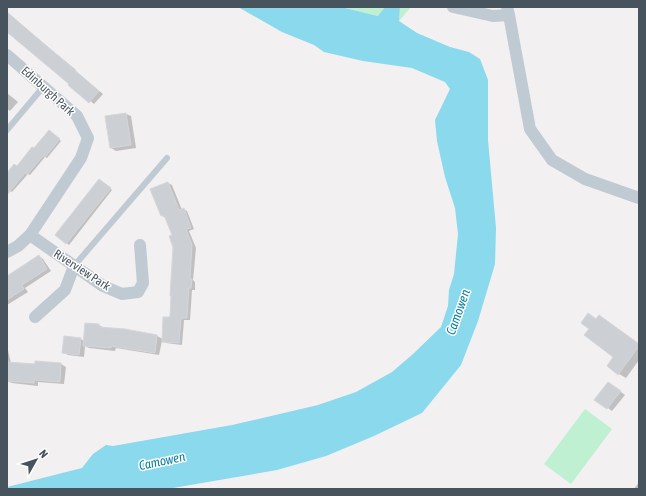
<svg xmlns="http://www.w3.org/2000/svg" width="646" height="496" font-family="'Asap Condensed',sans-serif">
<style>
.green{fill:#bef0d1}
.water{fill:#8ad9ed}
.shadow{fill:#0003}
.building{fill:#cccfd4;stroke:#d4d6db}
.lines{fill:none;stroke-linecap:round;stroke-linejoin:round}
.lane{stroke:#c0cad2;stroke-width:6}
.street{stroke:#c0cad2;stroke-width:12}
.labels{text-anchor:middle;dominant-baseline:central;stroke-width:3;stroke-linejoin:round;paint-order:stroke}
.street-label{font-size:12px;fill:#47535d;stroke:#fff}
.water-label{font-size:13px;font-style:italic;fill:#0b7f9d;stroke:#fff}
</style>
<rect width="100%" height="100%" fill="#f2f0f0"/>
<!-- green -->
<g class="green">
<path d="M341,7h44l-6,9z"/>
<path d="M400,7h11l-12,14z"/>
<path d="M585,409l27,20 -41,55 -27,-20z"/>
</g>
<!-- water -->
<path class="water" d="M238,7h103l37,9 7,-9h15l-1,14 18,12 33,14 19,5 11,7 8,21v60l8,88 -1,36 -17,57 -17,44 -39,48 -48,23 -48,20 -49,14 -110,19h-160v-2l8,-2 67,-17 11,-14 13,-9 7,1 119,-21 86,-20 38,-13 36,-20 21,-18 28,-27 7,-21 1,-16 5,-16 4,-40 -3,-26 -10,-31 -8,-36 -2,-21 15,-31 -5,-7 -33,-14 -49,-7 -39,-9 -10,-7 -32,-13z"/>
<!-- shadow -->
<g class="shadow">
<path d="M7,13l69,57 -1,1 28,23 -9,10 -87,-72z"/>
<path d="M7,93l11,9 -8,9 -3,-2z"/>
<path d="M126,114l5,2 5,32 -20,3 -5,-3z"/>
<path d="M51,132l10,9 -14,17 -2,-1 -15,18 -2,-1 -16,18 -2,-1 -3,-3v-14l10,-7z"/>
<path d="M102,182l10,8 -43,55 -13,-10z"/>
<path d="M168,183l4,2 10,25 1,-1 4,2 7,18 -5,2 7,17 -3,32 2,2v8h-3l-2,30h-6l-2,25 -16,-2 -4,-2 -3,14 -43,-7 -1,3 -26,-3 -4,-2 -1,11 -16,-2 -5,-3 18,-13 4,3 14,-17 5,3 53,8 6,3 8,-21 3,-71 -1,-11 -7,-18 -4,-2 -10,-26z"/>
<path d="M39,256l4,3 8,12 -26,17 3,4 -21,13v-27z"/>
<path d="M599,316l40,28v16l-13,18 -7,-4 -4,-18 -18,-36z"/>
<path d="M7,346l4,17 25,2v-3l25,2 5,3 -2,17 -26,-2v4l-26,-3 -5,-2z"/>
<path d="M609,383l16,12 -13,16 -16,-12z"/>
<path d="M639,482v7h-5z"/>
</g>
<!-- building -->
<g class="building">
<path d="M7,12l92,79 -10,12 -21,-18 1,-1 -62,-52z"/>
<path d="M126,113l5,32 -21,3 -5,-32z"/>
<path d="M49,130l11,9 -15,18 -2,-1 -16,19 -2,-2 -18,22v-22l7,-9 3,2 15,-19 2,1z"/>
<path d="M99,179l12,9 -45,56 -11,-9z"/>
<path d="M168,182l11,28 5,-2 7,20 -5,1 6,16 -2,33 2,1 -1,9h-2l-2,30h-6l-2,25 -17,-1 1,-25h7l1,-21h-1l3,-49 -4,-11 3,-1 -8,-20 -3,1 -11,-27z"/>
<path d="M39,255l8,14 -25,16 2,4 -17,11v-24z"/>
<path d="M588,313l8,6 3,-4 40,29v2l-21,29 -11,-9 6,-9 -29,-22 5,-6 -8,-6z"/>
<path d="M85,323l14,1v3l26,2 32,6 -2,18 -44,-7v2l-28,-2z"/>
<path d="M64,336l17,2 -2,17 -17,-2z"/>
<path d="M35,361l26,2 -1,19 -26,-2v3l-27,-2v-19l28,2z"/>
<path d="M608,382l13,9 -14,18 -13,-9z"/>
</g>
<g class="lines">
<!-- lane -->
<g class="lane">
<path d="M7,130l37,-44"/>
<path d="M74,266l93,-108"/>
</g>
<!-- street -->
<g class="street">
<path d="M453,7l40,9 16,-1 -2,-8"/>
<path d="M509,15l21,114 22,31 33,19 54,19"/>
<path d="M7,55l70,61 11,22 -7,20 -51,77 -12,11 -11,6"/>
<path d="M30,235l73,51 19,8 16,-2 5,-9 -3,-38"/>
<path d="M35,317l30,-27 9,-24"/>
</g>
</g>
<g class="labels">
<!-- street labels -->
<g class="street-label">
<text transform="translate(48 91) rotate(42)">Edinburgh Park</text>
<text transform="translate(82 270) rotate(33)">Riverview Park</text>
</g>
<!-- water labels -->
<g class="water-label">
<text transform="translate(458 312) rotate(-70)">Camowen</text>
<text transform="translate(162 461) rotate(-12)">Camowen</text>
</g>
</g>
<!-- border -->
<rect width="646" height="496" fill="none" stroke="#47535d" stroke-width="16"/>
<!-- north arrow -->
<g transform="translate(36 460) rotate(51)" stroke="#ffffff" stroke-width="3" paint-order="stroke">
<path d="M0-3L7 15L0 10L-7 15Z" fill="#47535d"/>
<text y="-6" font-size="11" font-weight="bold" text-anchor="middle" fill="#47535d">N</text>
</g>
</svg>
